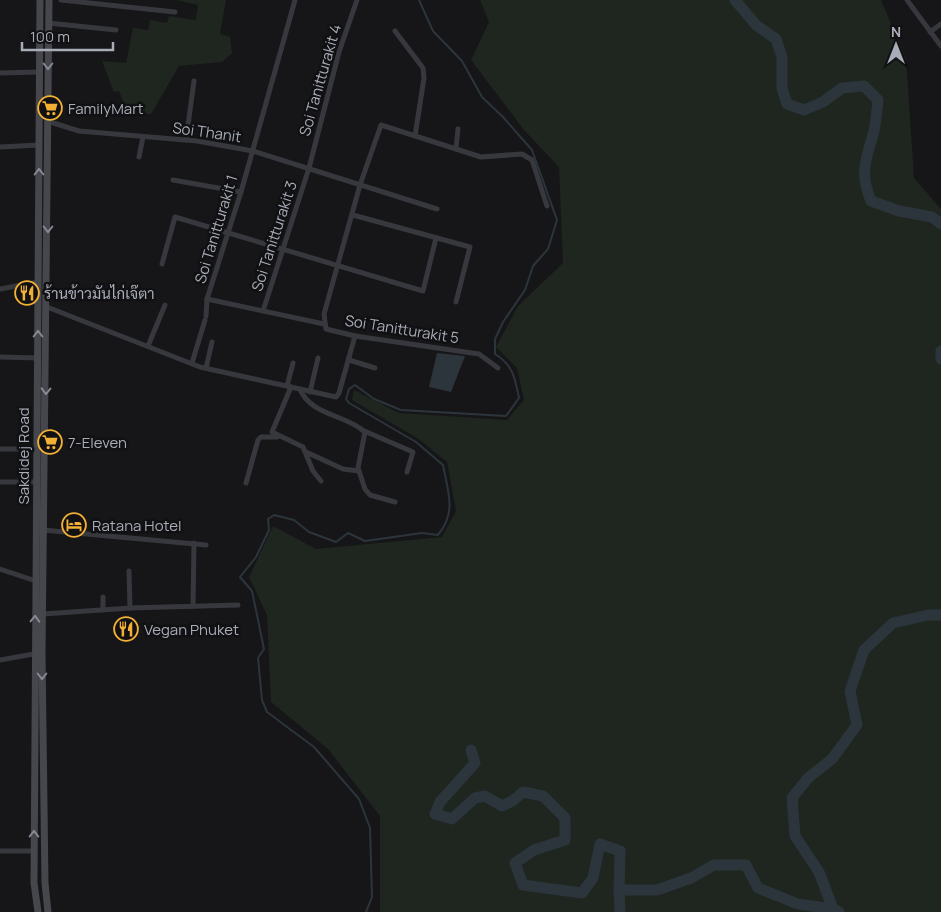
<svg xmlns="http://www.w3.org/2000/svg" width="941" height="912" font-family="Manrope,Sarabun,sans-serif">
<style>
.green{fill:#1e261f}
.water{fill:#2c353c}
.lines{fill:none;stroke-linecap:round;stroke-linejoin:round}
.stream{stroke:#2c353c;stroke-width:2}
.river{stroke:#2c353c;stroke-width:11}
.minor{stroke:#37383d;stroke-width:5}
.secondary{stroke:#45474d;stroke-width:7}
.oneway{stroke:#858993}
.labels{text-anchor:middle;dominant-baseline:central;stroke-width:5;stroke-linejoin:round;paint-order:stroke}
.street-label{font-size:15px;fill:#a8adb8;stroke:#111113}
.poi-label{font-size:15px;fill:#a8adb8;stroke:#111113;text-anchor:start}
</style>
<rect width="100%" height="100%" fill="#161618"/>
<!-- green -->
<g class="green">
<path d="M176,0h50l-6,34 10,3 2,16 -10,9 -43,4 -28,48 -23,-1 -9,-22 -5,1 -12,-31 24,2 7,-35 15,2 2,-10 17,3 2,-7 27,4 2,-15z"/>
<path d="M480,0h401l25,59 8,119 27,31v703h-561v-96l-52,-67 -57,-47 -4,-87 -18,-38 24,-51 43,23 126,-12 14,-26 -9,-49 -30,-24 -65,-38 2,-10 45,23 108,7 17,-20 -7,-32 -21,-21 22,-41 45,-43 -4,-96 -35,-37 -53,-70 18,-38z"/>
</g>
<!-- water -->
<path class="water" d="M437,353l28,3 -14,36 -22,-5z"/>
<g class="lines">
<!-- stream -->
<path class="stream" d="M366,912l6,-15 -2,-69 -11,-29 -45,-52 -47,-35 -5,-12 -4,-42 6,-9 -12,-58 -12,-14 16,-20 13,-27 -1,-11 6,-4 20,5 15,12 27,10 12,-9 17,8 57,-8 16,2c19,-23 10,-43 5,-70l-27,-23 -67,-39 -3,-4 3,-10 6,-4 19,14 27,11 105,6 13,-18c-4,-20 -6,-33 -24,-44v-15l8,-17 22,-32 8,-24 15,-17 9,-29 -25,-70 -29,-33 -21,-20 -20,-36 -29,-30 -14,-31"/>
<!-- river -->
<g class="river">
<path d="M735,0l21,25 20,14 6,18v31l5,16 17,6 19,-8 19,-14 22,-2 14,14c-1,10 -2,21 -4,31 -8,29 -15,41 -3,70l28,10 33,6 9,7"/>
<path d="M941,351v8"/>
<path d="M471,750l4,13 -35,39 -5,12 17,5 23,-21 10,-2 17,10 12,-6 9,-8 20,4 22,22v22l-31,10 -19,13 8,22 59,8 11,-15 7,-34 20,7 -1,39h38l34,-12 23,-13h32l12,23 40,16 35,5 6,3"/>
<path d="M619,890l1,22"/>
<path d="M833,909l-14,-37 -24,-36 -3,-38 16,-20 24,-19 25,-34 -7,-34 14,-41 29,-27 35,-8h13"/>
</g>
<!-- minor -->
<g class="minor">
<path d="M61,0l114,12"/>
<path d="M907,0l34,46"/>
<path d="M48,23l68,7"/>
<path d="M395,31l28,37 1,10 -9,58"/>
<path d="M930,32l11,-8"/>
<path d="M0,73l38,-1"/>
<path d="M47,121l32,10 118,10 56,10 184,58"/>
<path d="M186,140l8,-59"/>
<path d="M0,147l39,-2"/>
<path d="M456,148l2,-19"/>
<path d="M139,157l4,-20"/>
<path d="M173,180l68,12"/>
<path d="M353,215l117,32 -14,55"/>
<path d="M162,264l13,-47 248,74 13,-53"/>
<path d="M0,289l38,-7"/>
<path d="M207,299l117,25"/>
<path d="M47,307l153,60 136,30 3,-4 16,-57"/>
<path d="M263,311l46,-143 30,-116 18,-52"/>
<path d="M206,316l1,-17 34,-107 54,-192"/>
<path d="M148,346l17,-41"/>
<path d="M0,357l38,1"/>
<path d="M349,357v3l26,8"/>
<path d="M192,363l13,-43"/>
<path d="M206,368l6,-26"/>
<path d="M498,368l-19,-14 -124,-18 -29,-7 -2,-15 36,-129 21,-60 100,32 41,-3 10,6 15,46"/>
<path d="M287,386l6,-23"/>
<path d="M291,387l-19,45 31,15 10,24 8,10"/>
<path d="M300,389c10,26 47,26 65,43l-7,36 7,21 5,6 25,7"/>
<path d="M310,392l8,-34"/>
<path d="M362,430l51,22 -6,20"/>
<path d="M0,449h37"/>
<path d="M306,452l37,17 16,2"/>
<path d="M0,482h37"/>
<path d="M246,483l12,-43 3,-3h16"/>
<path d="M43,530l163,15"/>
<path d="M0,569l36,12"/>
<path d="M129,571l1,37"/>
<path d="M103,597v13"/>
<path d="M193,606l1,-63"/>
<path d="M43,614l87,-6 108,-3"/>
<path d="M0,660l39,-7"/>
<path d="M0,851h34"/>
</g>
<!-- secondary -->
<g class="secondary">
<path d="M38,912l-4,-29 6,-883"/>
<path d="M48,912l-3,-29 -3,-230 7,-653"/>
</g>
</g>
<!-- one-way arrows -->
<defs><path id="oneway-chevron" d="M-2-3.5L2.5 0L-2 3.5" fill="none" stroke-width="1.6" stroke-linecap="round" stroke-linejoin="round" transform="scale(1.25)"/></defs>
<g class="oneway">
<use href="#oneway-chevron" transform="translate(48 66) rotate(90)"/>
<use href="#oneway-chevron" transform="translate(39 172) rotate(-90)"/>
<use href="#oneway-chevron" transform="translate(48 229) rotate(90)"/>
<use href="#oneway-chevron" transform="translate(38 334) rotate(-90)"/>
<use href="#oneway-chevron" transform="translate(46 391) rotate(91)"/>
<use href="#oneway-chevron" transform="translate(35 619) rotate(-88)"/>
<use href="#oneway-chevron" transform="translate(42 676) rotate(90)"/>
<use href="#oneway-chevron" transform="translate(34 834) rotate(-90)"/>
</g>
<!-- icons -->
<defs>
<g id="supermarket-ring" transform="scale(1.25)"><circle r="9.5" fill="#111113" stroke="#f2b134" stroke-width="1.5"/><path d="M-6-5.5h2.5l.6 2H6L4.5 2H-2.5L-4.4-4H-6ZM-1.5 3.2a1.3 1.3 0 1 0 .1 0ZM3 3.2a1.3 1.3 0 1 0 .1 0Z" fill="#f2b134"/></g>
<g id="restaurant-ring" transform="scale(1.25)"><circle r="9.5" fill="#111113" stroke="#f2b134" stroke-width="1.5"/><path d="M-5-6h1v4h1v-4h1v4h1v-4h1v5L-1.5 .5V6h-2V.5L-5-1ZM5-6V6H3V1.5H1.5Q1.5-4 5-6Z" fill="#f2b134"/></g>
<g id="hotel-ring" transform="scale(1.25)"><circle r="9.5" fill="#111113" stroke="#f2b134" stroke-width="1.5"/><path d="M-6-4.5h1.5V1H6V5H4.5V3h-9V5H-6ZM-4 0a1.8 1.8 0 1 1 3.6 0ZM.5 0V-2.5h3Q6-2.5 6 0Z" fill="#f2b134"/></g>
</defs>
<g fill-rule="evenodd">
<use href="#supermarket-ring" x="50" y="108"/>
<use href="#restaurant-ring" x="27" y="293"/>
<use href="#supermarket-ring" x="50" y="442"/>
<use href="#hotel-ring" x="74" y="525"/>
<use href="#restaurant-ring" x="126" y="629"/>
</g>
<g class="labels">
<!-- street labels -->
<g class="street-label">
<text transform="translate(320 80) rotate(-74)">Soi Tanitturakit 4</text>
<text transform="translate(207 132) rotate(8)">Soi Thanit</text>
<text transform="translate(216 229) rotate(-73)">Soi Tanitturakit 1</text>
<text transform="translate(274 236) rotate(-72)">Soi Tanitturakit 3</text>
<text transform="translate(402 329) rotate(9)">Soi Tanitturakit 5</text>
<text transform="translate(23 456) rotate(-90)">Sakdidej Road</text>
</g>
<!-- poi labels -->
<g class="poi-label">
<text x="68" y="108">FamilyMart</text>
<text x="44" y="293">ร้านข้าวมันไก่เจ๊ตา</text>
<text x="68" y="442">7-Eleven</text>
<text x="92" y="525">Ratana Hotel</text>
<text x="144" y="629">Vegan Phuket</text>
</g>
</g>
<!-- north arrow -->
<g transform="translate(896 45)" stroke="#111113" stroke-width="4" paint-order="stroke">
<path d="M0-4L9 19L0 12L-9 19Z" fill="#a8adb8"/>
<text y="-8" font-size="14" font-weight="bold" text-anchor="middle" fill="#a8adb8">N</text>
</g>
<!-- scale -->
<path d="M22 42v8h91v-8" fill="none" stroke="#a8adb8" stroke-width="2.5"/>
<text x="30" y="42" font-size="15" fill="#a8adb8" stroke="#111113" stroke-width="4" paint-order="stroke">100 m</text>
</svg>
